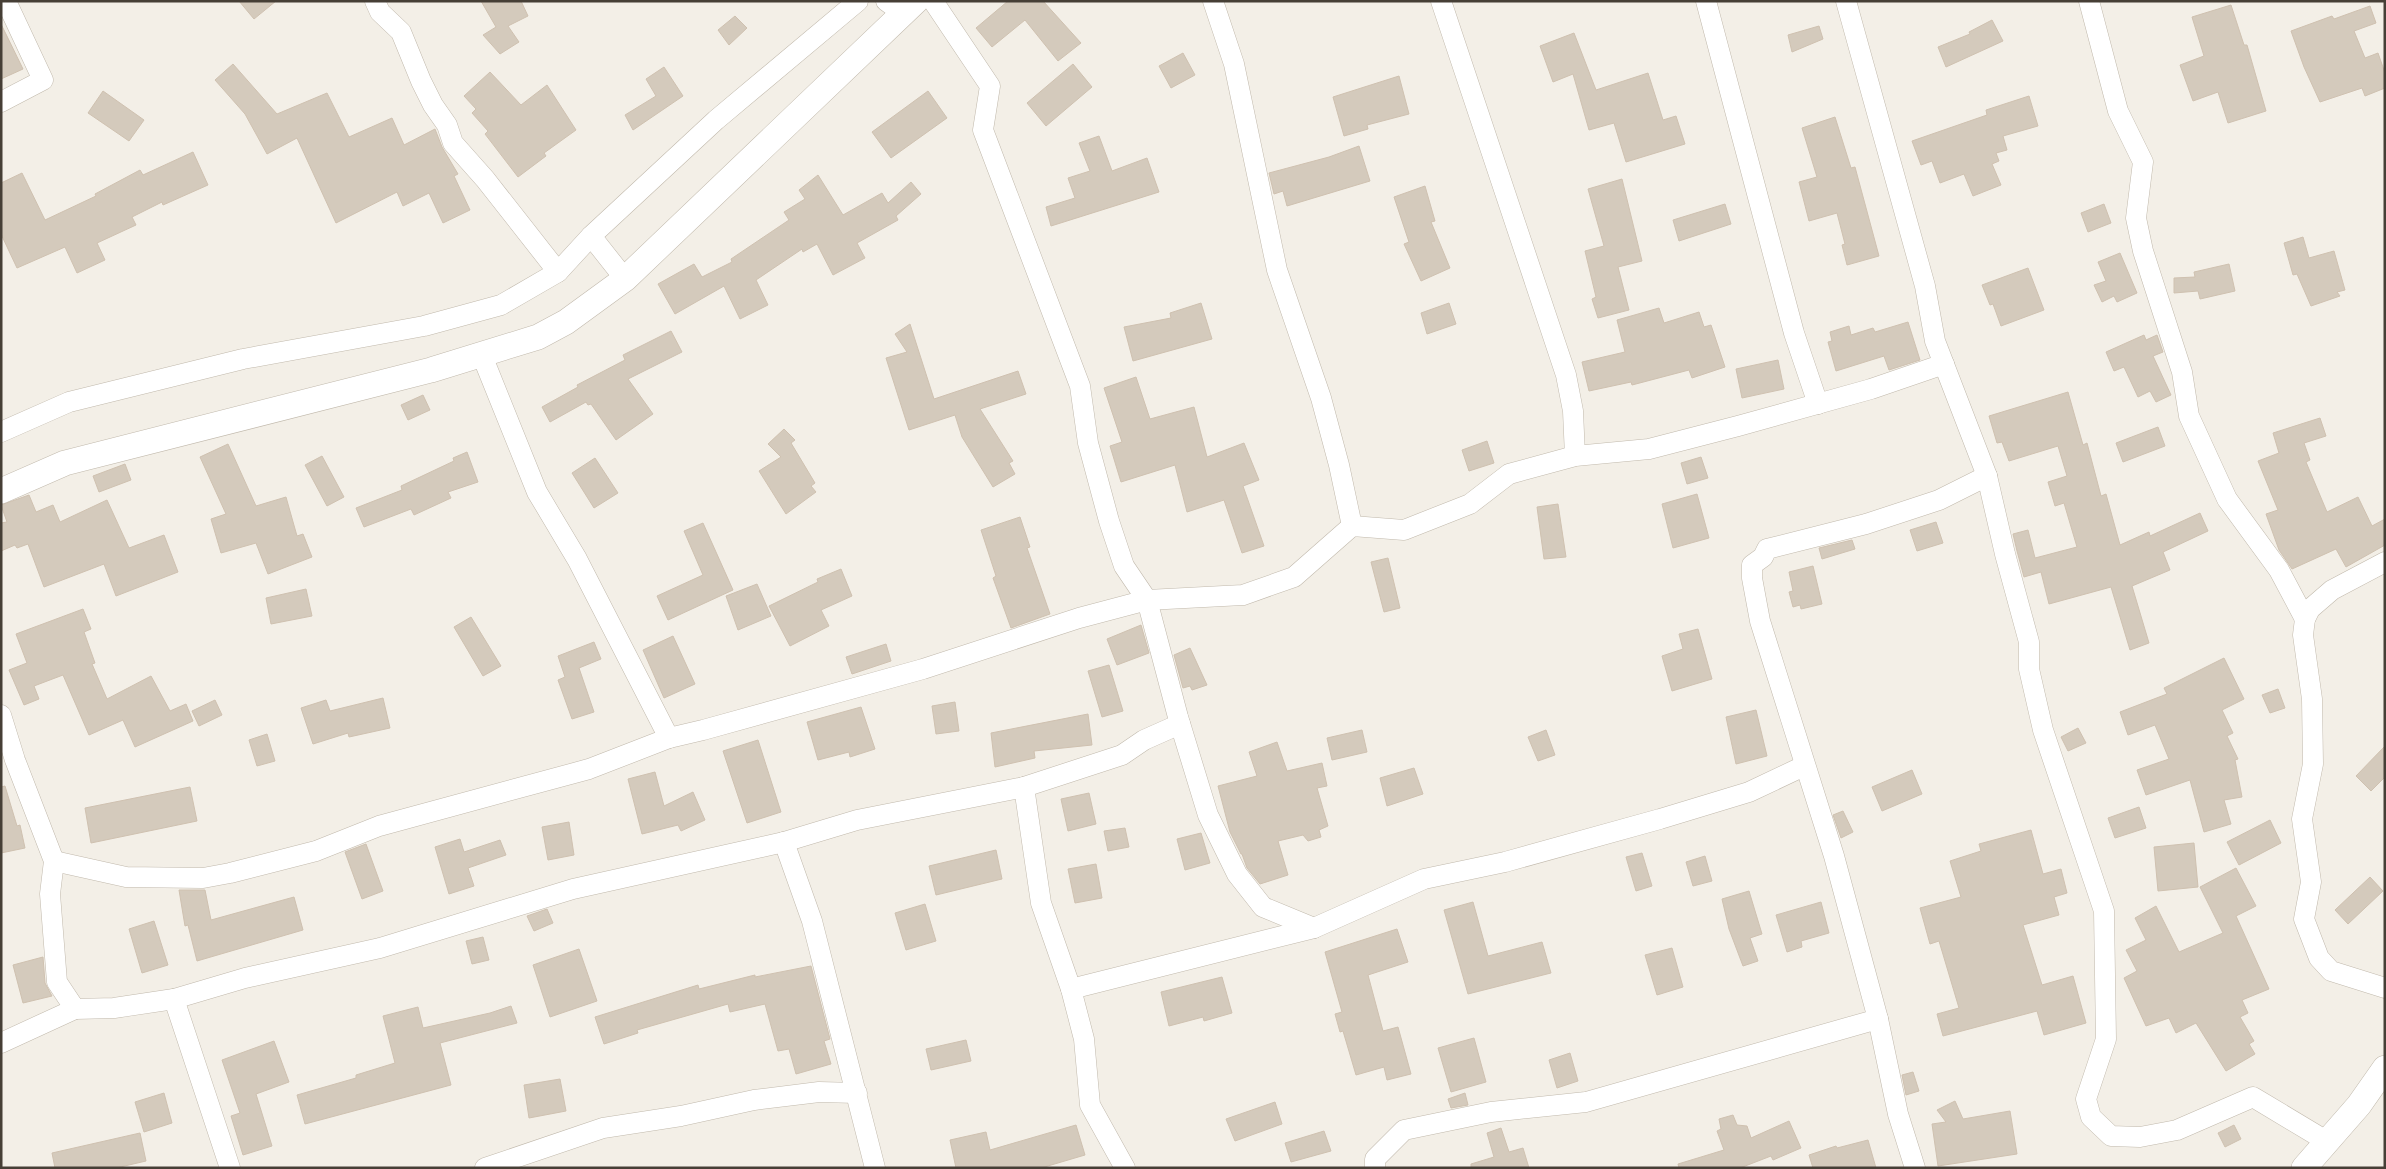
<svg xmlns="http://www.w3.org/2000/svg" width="2386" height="1169" font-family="Inter,sans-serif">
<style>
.building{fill:#d4cabc;stroke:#cfc1b0}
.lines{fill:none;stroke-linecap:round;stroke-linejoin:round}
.minor-casing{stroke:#c1b9ac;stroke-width:21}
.tertiary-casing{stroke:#c1b9ac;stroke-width:26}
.minor{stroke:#fff;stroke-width:20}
.tertiary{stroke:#fff;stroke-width:25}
</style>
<rect width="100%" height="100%" fill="#f3efe7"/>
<!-- building -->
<g class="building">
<path d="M239,1h37l-22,18z"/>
<path d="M481,1h40l7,15 -20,10 11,16 -19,12 -17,-19 13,-8z"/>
<path d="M1008,1h35l38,42 -23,18 -33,-41 -33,27 -16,-19z"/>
<path d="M2231,5l13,40h3l19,66 -38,12 -10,-31 -25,9 -13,-36 24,-9 -12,-39z"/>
<path d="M2370,6l6,17 -22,8 11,27 13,-5 7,20v15l-20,8 -3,-8 -42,14 -16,-35 -13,-36 41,-15 2,3z"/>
<path d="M735,16l12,12 -18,17 -11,-15z"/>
<path d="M1992,20l11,21 -57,26 -8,-20 32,-13 -1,-2z"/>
<path d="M1,24l22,45 -22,10z"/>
<path d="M1819,26l4,13 -31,13 -4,-17z"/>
<path d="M1574,33l22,57 52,-17 15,47 13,-4 9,28 -59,18 -12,-39 -25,7 -16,-56 -20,8 -13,-36z"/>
<path d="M1183,53l12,22 -24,13 -12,-22z"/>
<path d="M233,64l44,50 50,-21 22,44 43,-19 12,27 31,-16 7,18 16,27 -4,2 16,34 -27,13 -14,-30 -26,13 -6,-14 -61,31 -39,-85 -30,16 -22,-40 -30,-34z"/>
<path d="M1073,64l19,23 -46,39 -19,-23z"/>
<path d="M664,67l19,29 -50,34 -8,-15 31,-19 -10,-17z"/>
<path d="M490,72l31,33 26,-20 29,45 -32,23 2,3 -28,21 -33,-43 3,-3 -16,-18 4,-4 -12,-13z"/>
<path d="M1399,76l10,38 -42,11 1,4 -24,7 -11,-39z"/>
<path d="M103,91l41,29 -15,21 -41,-28z"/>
<path d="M928,91l19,27 -56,40 -19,-26z"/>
<path d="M2029,96l9,30 -35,10 4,14 -11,3 3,8 -7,3 9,21 -28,11 -9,-22 -24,9 -8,-22 -11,4 -9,-24 75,-26 -1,-5z"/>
<path d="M1835,117l16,51 4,-1 24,89 -32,9 -5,-20 3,-1 -8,-31 -28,8 -10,-39 18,-5 -15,-49z"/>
<path d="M1099,136l13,35 35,-13 12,34 -108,34 -5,-19 29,-9 -7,-20 22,-7 -11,-28z"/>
<path d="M1359,146l11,35 -83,25 -4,-15 -9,3 -5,-21 60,-16z"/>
<path d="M193,152l15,33 -45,20 -1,-3 -30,15 4,8 -39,18 8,17 -28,13 -12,-26 -48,21 -16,-34v-51l21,-10 23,47 51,-24 -1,-2 45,-24 3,5z"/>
<path d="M818,175l25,40 39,-22 6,10 23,-21 10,12 -25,22 2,4 -41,23 8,15 -32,17 -16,-31 -14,8 -1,-3 -46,31 12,25 -28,14 -16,-33 -49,28 -17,-30 36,-20 8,13 30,-15 -1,-3 58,-39 -5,-8 21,-13 -6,-9z"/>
<path d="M1622,179l20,82 -24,6 11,43 -31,8 -6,-19 4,-2 -11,-46 19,-5 -16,-57z"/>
<path d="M1425,186l10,35 -4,1 19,46 -29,13 -17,-37 5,-2 -15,-45z"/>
<path d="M1725,204l6,20 -52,17 -6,-21z"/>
<path d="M2104,204l7,19 -23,9 -7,-19z"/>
<path d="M2303,237l6,21 25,-7 11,39 -8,2 3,4 -29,10 -14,-32 -4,1 -9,-32z"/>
<path d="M2120,253l17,40 -20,9 -3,-6 -12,6 -8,-17 12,-4 -8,-19z"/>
<path d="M2229,264l6,27 -35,8 -2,-8 -24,2v-15l21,-1 -1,-5z"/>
<path d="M2028,268l16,42 -43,16 -8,-22 -3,1 -8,-20z"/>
<path d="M1201,303l11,36 -79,22 -9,-34 47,-9 -1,-5z"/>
<path d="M1449,303l7,21 -29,10 -6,-21z"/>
<path d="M1659,308l5,15 35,-11 5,15 7,-2 14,42 -33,11 -3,-8 -57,15 -1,-3 -42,9 -7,-29 43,-10 -8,-32z"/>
<path d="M1908,322l12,38 -31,10 -5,-14 -48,15 -8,-29 4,-1 -2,-9 19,-6 2,9 22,-7 2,4z"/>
<path d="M910,324l24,75 84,-28 8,23 -46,15 33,52 -4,2 6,11 -22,13 -31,-50 -7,-22 -46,15 -23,-72 21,-6 -12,-18z"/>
<path d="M671,331l11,21 -54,27 25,35 -37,26 -25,-36 -3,1 -2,-3 -36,20 -8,-15 36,-20 -1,-2 48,-25 -2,-5z"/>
<path d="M2144,335l2,5 11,-5 6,17 -10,4 18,39 -15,7 -6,-11 -12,6 -14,-30 -10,4 -8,-19z"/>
<path d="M1778,360l6,29 -42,9 -6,-29z"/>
<path d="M1136,377l14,42 44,-12 13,50 37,-14 15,37 -16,6 21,60 -22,7 -18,-53 -37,12 -12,-47 -54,17 -11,-36 12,-4 -18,-54z"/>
<path d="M2068,392l15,53 4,-2 14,53 5,-2 14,51 29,-13 1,4 50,-23 8,18 -45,21 7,18 -38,16 17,57 -19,7 -19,-63 -62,17 -8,-32 -17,5 -7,-26 -4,-17 15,-4 7,28 42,-11 -13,-44 -9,3 -7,-24 19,-6 -9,-30 -49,15 -7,-19 -5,1 -8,-27z"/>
<path d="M423,395l7,15 -22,10 -7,-15z"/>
<path d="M2320,418l6,18 -22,7 6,17 -4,2 21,50 31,-15 14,29 13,-7v26l-39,22 -10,-18 -44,20 -13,-19 -13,-36 12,-4 -20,-49 21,-8 -6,-20z"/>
<path d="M2158,427l7,19 -42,16 -7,-19z"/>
<path d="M784,429l11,11 -4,3 24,40 -4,3 5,6 -30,22 -27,-43 22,-14 -13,-13z"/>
<path d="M1487,441l7,22 -25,8 -7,-21z"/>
<path d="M228,444l28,62 30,-9 11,39 6,-2 9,23 -44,17 -12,-31 -35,10 -10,-34 15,-5 -26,-57z"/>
<path d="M467,452l11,30 -30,10 3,6 -37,17 -3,-6 -47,18 -8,-19 46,-18 -1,-4 53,-25 -1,-3z"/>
<path d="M322,456l22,41 -17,9 -22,-41z"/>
<path d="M1701,457l7,21 -21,6 -6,-21z"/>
<path d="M595,458l23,35 -24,15 -22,-35z"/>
<path d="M125,464l6,16 -32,12 -6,-16z"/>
<path d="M1697,494l12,44 -36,10 -11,-44z"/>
<path d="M29,495l7,17 17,-7 7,17 47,-22 22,48 35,-13 14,37 -62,24 -12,-32 -60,23 -16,-43 -11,4 -2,-3 -14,6v-28l6,-1 -6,-17z"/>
<path d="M1558,504l8,53 -22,2 -7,-52z"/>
<path d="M1020,517l10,30 -3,1 23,66 -39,14 -18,-50 3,-2 -15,-46z"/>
<path d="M1936,522l7,21 -26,8 -7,-21z"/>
<path d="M703,523l30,67 -65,30 -11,-24 46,-21 -19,-44z"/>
<path d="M1852,540l3,9 -33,10 -3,-11z"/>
<path d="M1388,558l12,50 -16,4 -13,-50z"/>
<path d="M1813,566l9,38 -21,5 -1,-4 -7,2 -4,-15 4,-1 -4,-19z"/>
<path d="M841,569l11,27 -31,14 8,16 -39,20 -21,-40 49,-24 -1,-3z"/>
<path d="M757,584l14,32 -33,14 -12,-34z"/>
<path d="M306,589l6,27 -41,8 -5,-26z"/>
<path d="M83,609l8,20 -7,3 11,31 -3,1 15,35 44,-23 19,35 16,-7 7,17 -58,26 -12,-27 -34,15 -26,-60 -29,11 5,13 -15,6 -15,-35 18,-7 -11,-29z"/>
<path d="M471,617l30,49 -18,10 -29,-49z"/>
<path d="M1141,625l8,28 -32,12 -10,-26z"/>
<path d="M1698,629l14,50 -40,12 -10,-35 21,-7 -4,-15z"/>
<path d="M673,636l22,48 -31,14 -21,-48z"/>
<path d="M594,642l7,17 -22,9 15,44 -22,7 -14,-39 7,-3 -7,-21z"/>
<path d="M886,644l5,17 -39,13 -6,-17z"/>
<path d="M1190,648l17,37 -15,5 -2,-4 -7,2 -9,-33z"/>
<path d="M2224,658l20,41 -22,11 11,23 -6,3 11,23 -3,1 7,37 -18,3 7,24 -27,8 -14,-52 -44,15 -9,-25 32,-11 -14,-34 -27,10 -8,-23 47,-18 -3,-6z"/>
<path d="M1109,665l14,46 -21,6 -14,-46z"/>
<path d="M2278,689l7,19 -15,5 -8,-18z"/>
<path d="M383,698l7,30 -41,9 -1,-4 -35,11 -12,-36 25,-8 4,11z"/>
<path d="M215,700l7,15 -23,11 -7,-15z"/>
<path d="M955,702l4,29 -23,3 -4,-28z"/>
<path d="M861,707l14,42 -25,8 -1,-5 -31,8 -11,-38z"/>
<path d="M1756,710l11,46 -31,8 -10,-47z"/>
<path d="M1088,714l4,31 -58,6 1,7 -40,9 -4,-34z"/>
<path d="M2078,728l8,15 -18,8 -7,-14z"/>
<path d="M1362,730l5,22 -35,8 -5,-22z"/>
<path d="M1546,730l9,25 -17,6 -10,-24z"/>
<path d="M267,734l8,27 -18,5 -8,-26z"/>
<path d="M758,740l23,72 -34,11 -24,-72z"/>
<path d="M1277,742l10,29 35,-8 5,23 -10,2 11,38 -9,4 2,7 -13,4 -5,-6 -25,6 10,34 -28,9 -13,-16 -5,-14h-1l-11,-22 -12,-46 39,-10 -8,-24z"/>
<path d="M2385,746v31l-14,14 -15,-15z"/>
<path d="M1414,768l9,26 -36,12 -7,-28z"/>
<path d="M1912,770l10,24 -40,17 -10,-24z"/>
<path d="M655,772l9,34 29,-14 12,28 -24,11 -3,-6 -36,9 -14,-55z"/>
<path d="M5,786l12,40 3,-1 5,23 -24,5v-66z"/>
<path d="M190,787l7,34 -106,22 -6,-35z"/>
<path d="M1089,793l7,31 -28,7 -7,-32z"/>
<path d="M2139,807l7,21 -31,10 -7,-20z"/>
<path d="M1843,811l10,21 -12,6 -8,-23z"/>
<path d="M2270,820l11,23 -42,22 -12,-23z"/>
<path d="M569,822l5,33 -26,5 -6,-33z"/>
<path d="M1125,828l4,19 -21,4 -4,-20z"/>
<path d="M2031,830l12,44 18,-5 6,24 -13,4 5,18 -36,10 19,60 31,-9 13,47 -42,12 -7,-24 -94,25 -6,-22 22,-6 -20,-67 -9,3 -10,-36 41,-11 -11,-36 31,-10 -2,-7z"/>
<path d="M1201,833l9,30 -25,7 -8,-31z"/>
<path d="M460,839l4,13 36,-12 6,15 -38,13 6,18 -25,8 -14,-47z"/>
<path d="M2194,843l4,44 -40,4 -4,-44z"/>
<path d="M366,844l17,47 -21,8 -17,-47z"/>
<path d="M996,850l6,29 -66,16 -7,-29z"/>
<path d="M1642,853l10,33 -16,5 -10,-34z"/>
<path d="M1705,856l7,25 -19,5 -7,-24z"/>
<path d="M1096,864l6,34 -27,5 -7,-34z"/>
<path d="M2236,868l20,38 -20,10 33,73 -27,11 6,13 -8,4 14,24 -5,3 6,10 -29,17 -30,-48 -20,10 -7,-15 -23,8 -22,-48 13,-7 -11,-21 20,-10 -11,-22 21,-12 23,46 44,-19 -23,-46z"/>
<path d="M2370,877l13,14 -35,33 -13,-14z"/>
<path d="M179,890h26l6,30 83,-23 9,33 -106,31 -9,-36 -3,1z"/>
<path d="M1749,891l13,43 -12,4 8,23 -15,5 -14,-37 -7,-30z"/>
<path d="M1473,902l15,54 54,-14 9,31 -83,21 -24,-84z"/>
<path d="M1821,902l8,31 -28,8 1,6 -15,5 -11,-37z"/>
<path d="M925,904l11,37 -30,9 -11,-37z"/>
<path d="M547,909l6,14 -19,8 -7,-15z"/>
<path d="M154,921l14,44 -26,8 -13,-44z"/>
<path d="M1397,929l11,33 -40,13 15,56 15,-4 13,47 -24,6 -3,-13 -28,8 -13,-44 -3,1 -5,-18 7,-2 -17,-60z"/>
<path d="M483,937l6,23 -17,4 -6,-23z"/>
<path d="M1672,948l11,39 -26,8 -12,-40z"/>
<path d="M579,949l18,52 -47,16 -17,-52z"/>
<path d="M43,957l2,26 7,13 -29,7 -10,-38z"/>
<path d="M811,966l19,73 -6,2 7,23 -35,10 -7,-25 -11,2 -13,-47 -35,8 -2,-8 -91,26 1,3 -34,11 -9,-27 103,-32 1,4 56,-14v2z"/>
<path d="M1222,977l10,36 -28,8 -1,-4 -34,9 -8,-34z"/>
<path d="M511,1006l6,17 -77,20 11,42 -146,39 -8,-29 59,-17v-3l39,-12 -12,-47 35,-9 5,21 67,-15z"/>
<path d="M1474,1038l12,44 -35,10 -13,-44z"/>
<path d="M966,1040l5,21 -40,9 -5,-21z"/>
<path d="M274,1041l15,41 -33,12 16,52 -29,9 -12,-39 9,-3 -18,-53z"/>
<path d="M1570,1053l8,28 -21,7 -8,-28z"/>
<path d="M1913,1072l6,19 -13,4 -4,-20z"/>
<path d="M560,1079l6,32 -37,7 -5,-33z"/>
<path d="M164,1093l8,30 -28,9 -9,-30z"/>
<path d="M1465,1093l3,12 -17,3 -3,-9z"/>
<path d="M1955,1101l8,18 47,-8 7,43 -79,12 -6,-42 14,-2 -9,-12z"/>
<path d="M1275,1102l7,22 -47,17 -9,-22z"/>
<path d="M1733,1115l4,10 10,1 4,12 38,-17 12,27 -28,12 -2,-4 -31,12h-61l-1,-4 46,-14 -7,-19 4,-2 -2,-10z"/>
<path d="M1076,1125l9,30 -44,13h-85l-6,-28 36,-8 4,18z"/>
<path d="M2234,1125l7,14 -16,8 -7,-14z"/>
<path d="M1501,1128l8,24 14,-4 6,20h-58v-4l23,-7 -7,-24z"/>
<path d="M1324,1131l7,20 -40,11 -6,-19z"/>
<path d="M140,1133l6,28 -30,7h-61l-3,-15z"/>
<path d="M1868,1140l8,28h-63l-4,-13 27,-9 1,2z"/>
</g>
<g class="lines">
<!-- minor casing -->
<g class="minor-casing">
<g id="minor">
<path d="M375,1l5,11 21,20 20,49 12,24 14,20 6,18 32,36 73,93 33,-36"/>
<path d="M886,1l18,13"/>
<path d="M933,1l57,85 -7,44 97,256 8,57 21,78 15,45 23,34 31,117 30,98 29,59 26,33 51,21"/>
<path d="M1213,1l21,63 43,206 44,128 18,67 13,61"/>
<path d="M1441,1l125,374 7,36 2,45"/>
<path d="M1706,1l88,332 24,71"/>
<path d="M1846,1l79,285 10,55 52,135 18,78 24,88v27l14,61 61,181 2,128 -20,60 5,18 20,19 29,1 37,-7 76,-33 75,45"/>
<path d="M2089,1l29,110 25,51 -7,56 7,33 39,121 7,44 38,83 52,71 26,49"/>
<path d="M1,102l42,-22 -37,-79"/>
<path d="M625,279l-34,-43 125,-116 142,-119"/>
<path d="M481,353l56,139 40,67 92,179"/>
<path d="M1,432l68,-30 174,-43 181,-33 77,-21 57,-33"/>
<path d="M2385,562l-53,28 -22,19 -5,10 -2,16 9,64 1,65 -11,55 9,63 -7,37 15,39 12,13 54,17"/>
<path d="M1,715l14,45 39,101 -4,33 7,88 18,27 39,-1 60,-9 56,169"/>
<path d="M1024,787l17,116 30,86 13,50 6,66 35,63"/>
<path d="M784,842l28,79 63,247"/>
<path d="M54,861l72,16 77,1 27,-5 86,-22 63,-25 210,-57 80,-31 34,-8 220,-61 156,-51 68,-18 96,-5 51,-18 58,-51 52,4 66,-26 39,-30 66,-18 74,-7 89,-23 133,-37 73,-25"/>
<path d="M1071,989l243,-61 110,-49 81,-17 155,-43 89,-27 55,-26"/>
<path d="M174,999l71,-21 135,-30 193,-59 211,-47 73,-22 167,-33 98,-32 22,-15 36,-16"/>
<path d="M1,1043l74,-34"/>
<path d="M485,1168l118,-40 78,-12 73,-16 65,-8 38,1"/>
<path d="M1375,1168v-9l29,-29 87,-18 95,-10 292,-83"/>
<path d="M1915,1168l-17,-54 -20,-95 -44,-163 -74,-235 -8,-43v-13l11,-8 4,-8 99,-25 73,-24 48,-24"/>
</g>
</g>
<!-- tertiary casing -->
<g class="tertiary-casing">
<g id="tertiary">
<path d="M1,491l64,-28 366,-93 107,-33 28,-15 59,-43 291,-278"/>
<path d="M2304,1168l55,-63 26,-37"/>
</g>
</g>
<!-- minor -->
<use href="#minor" class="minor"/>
<!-- tertiary -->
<use href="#tertiary" class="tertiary"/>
</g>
<!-- border -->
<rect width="2386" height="1169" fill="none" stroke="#463f36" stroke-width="5"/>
</svg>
